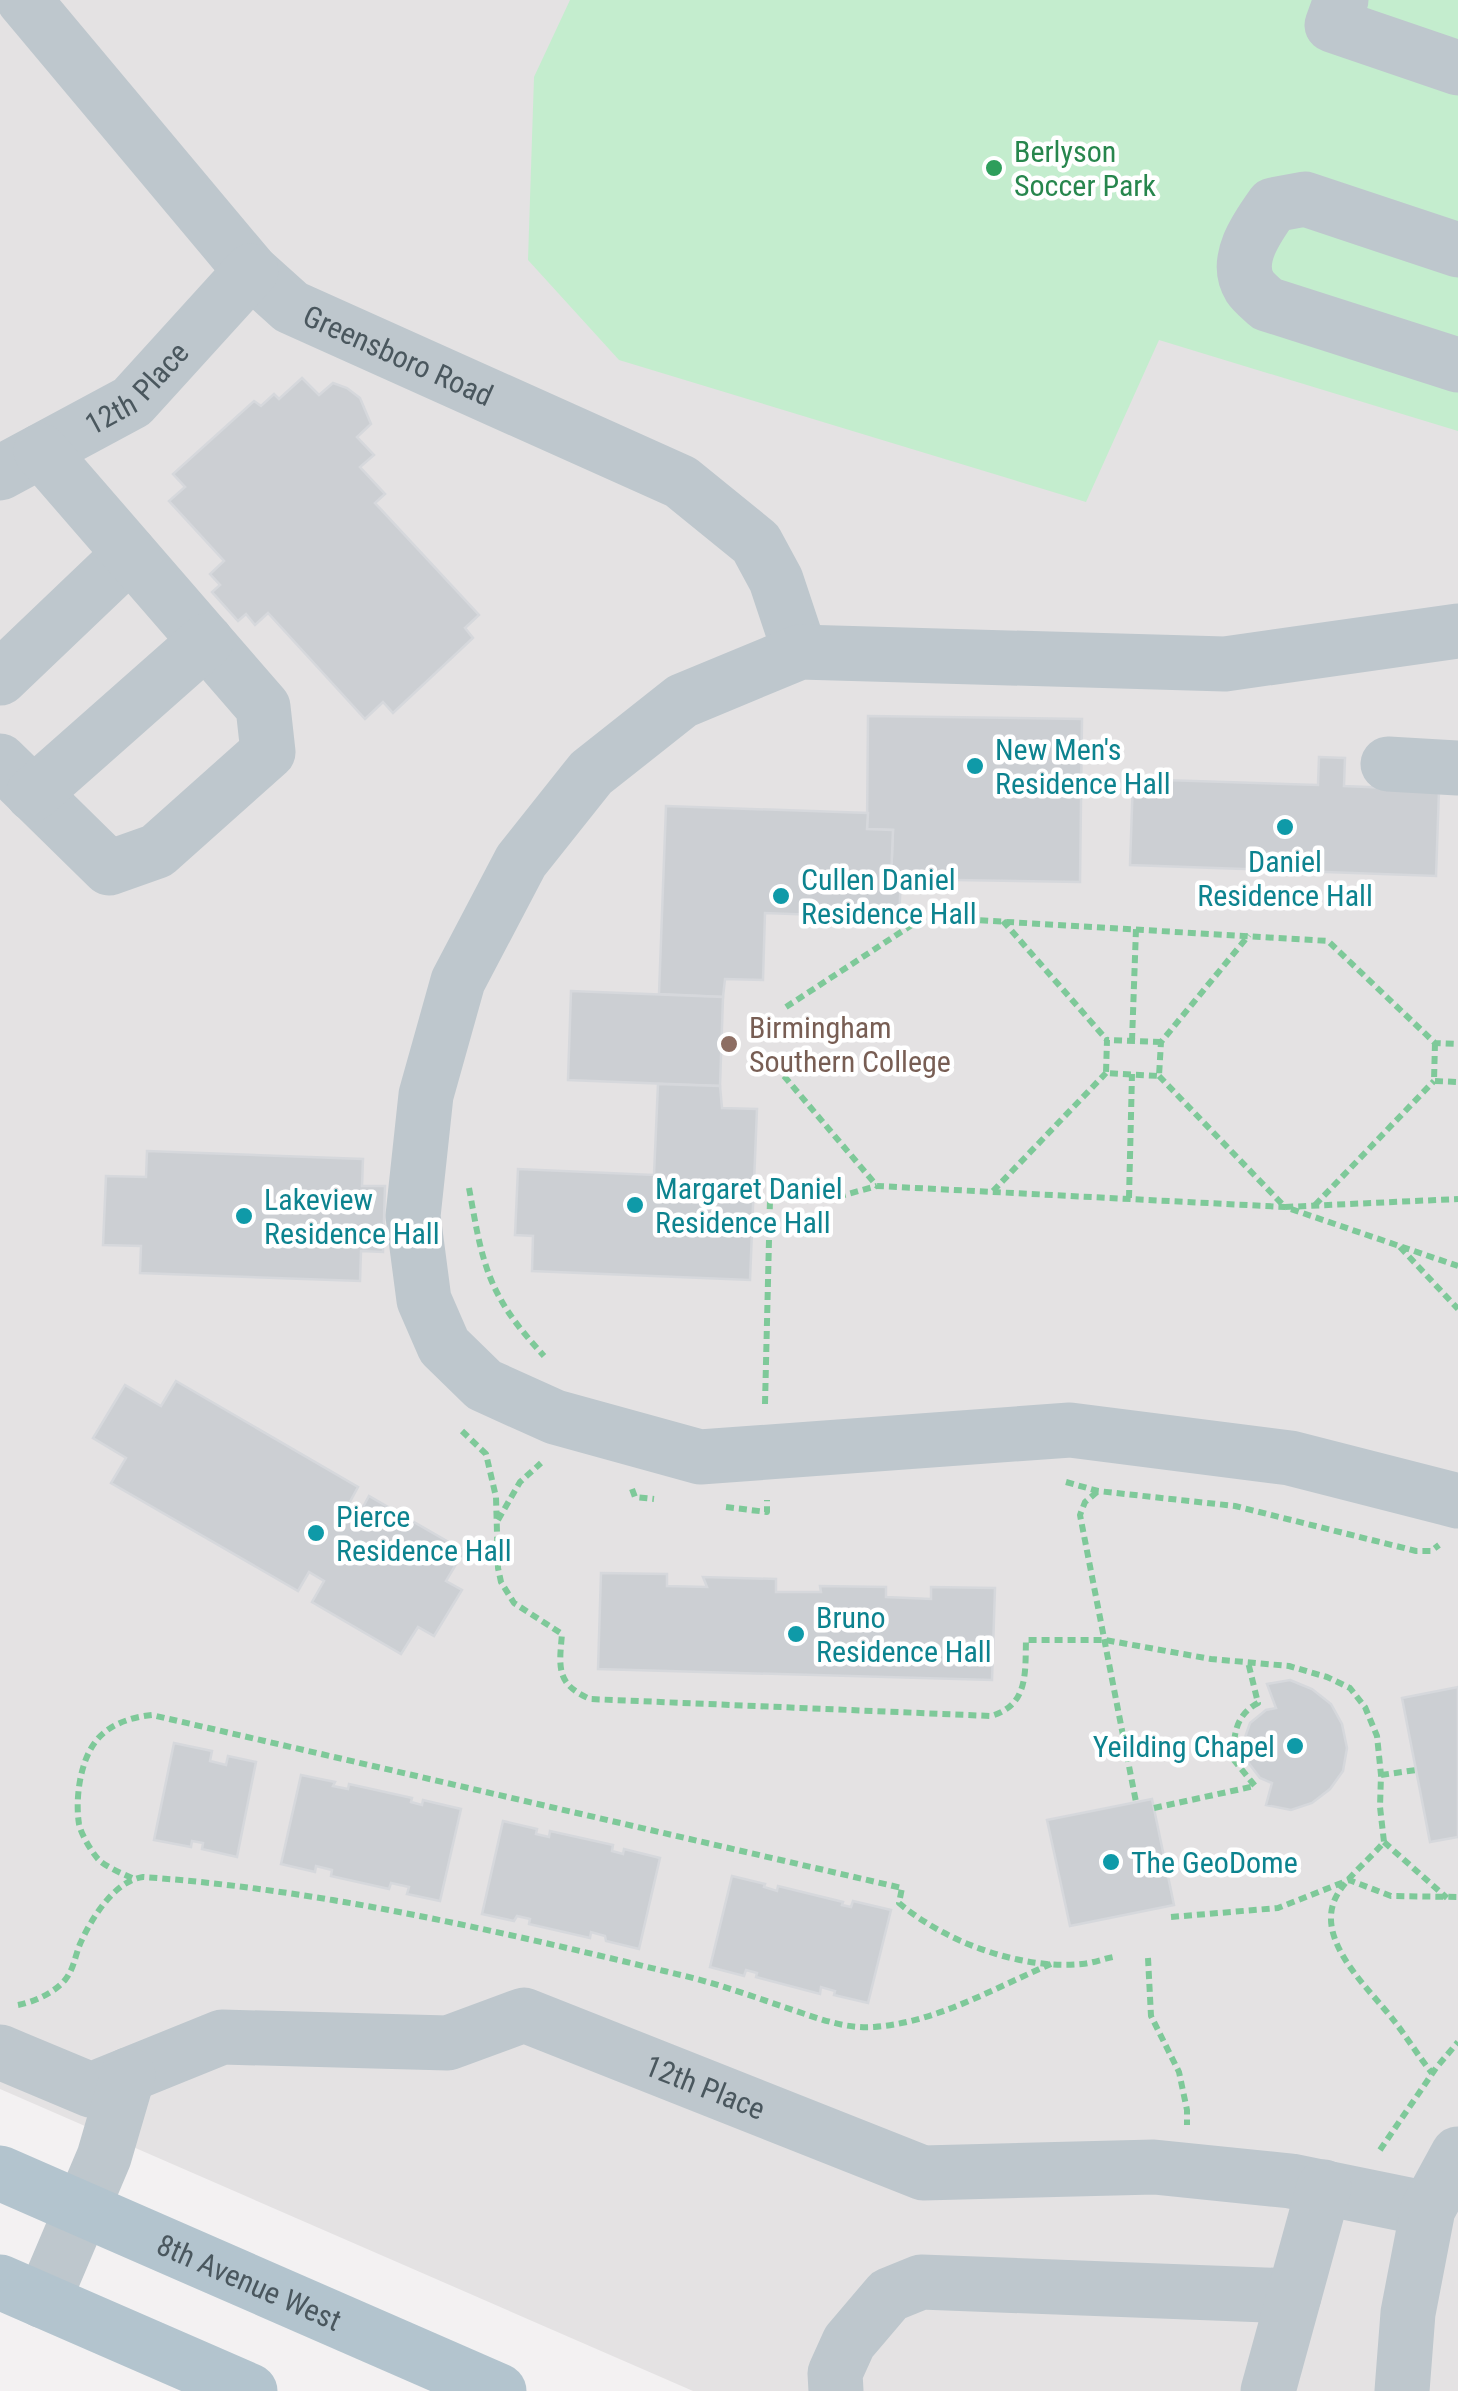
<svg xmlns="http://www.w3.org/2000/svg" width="1458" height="2391" font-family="'Roboto Condensed',sans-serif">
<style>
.education{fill:#e4e2e3}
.garden{fill:#c4edce}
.building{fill:#cccfd3;stroke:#d6d8dc;stroke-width:2.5}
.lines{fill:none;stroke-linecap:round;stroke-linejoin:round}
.path{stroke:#7ec999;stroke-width:6;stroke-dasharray:8 5;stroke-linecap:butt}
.minor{stroke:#bec7cd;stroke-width:55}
.major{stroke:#b3c4ce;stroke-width:55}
.leisure-dot{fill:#2e9e5b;stroke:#fff;stroke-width:4}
.culture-dot{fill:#0f9aa8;stroke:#fff;stroke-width:4}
.education-dot{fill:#8d6e63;stroke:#fff;stroke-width:4}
.labels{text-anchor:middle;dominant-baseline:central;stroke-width:9;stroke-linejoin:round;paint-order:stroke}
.leisure-label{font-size:30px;fill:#27864d;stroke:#fff;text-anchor:start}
.street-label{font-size:30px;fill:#4a575e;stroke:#fff}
.culture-label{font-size:30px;fill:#0d838f;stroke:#fff;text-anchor:start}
.education-label{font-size:30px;fill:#785e54;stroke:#fff;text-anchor:start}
</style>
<rect width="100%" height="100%" fill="#f3f1f2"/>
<!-- education -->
<path class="education" d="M0,0h1458v2391h-765l-693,-302z"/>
<!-- garden -->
<path class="garden" d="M570,0h888v431l-299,-91 -73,162 -467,-142 -91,-100 6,-183z"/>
<!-- building -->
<g class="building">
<path d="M302,378l17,17 14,-12 14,5 13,10 11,26 -14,13 17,18 -14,12 25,27 -10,9 104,112 -14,13 8,10 -80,75 -10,-11 -18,17 -97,-106 -13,12 -9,-11 -8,7 -26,-29 8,-7 -10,-11 14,-13 -55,-60 16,-14 -12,-13 81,-73 7,5 13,-12 5,5z"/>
<path d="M868,716l214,3 -2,163 -189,-3 2,-49 -26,-1z"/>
<path d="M1319,757l26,1 -1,28 95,4 -3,86 -306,-11 3,-86 185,6z"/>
<path d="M666,806l202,7 -1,16 26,1 -2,49h10l-2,39 -134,-5 -2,67 -38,-1 -2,18 -64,-3z"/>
<path d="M571,991l152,6 -3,89 -152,-6z"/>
<path d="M658,1084l62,2 2,22 35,1 -7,171 -218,-9 1,-35 -18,-1 3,-66 136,6z"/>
<path d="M147,1151l216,8 -1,27h23l-2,66 -22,-1 -1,30 -220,-8 1,-27 -38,-1 3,-69 40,1z"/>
<path d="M176,1381l182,106 -12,22 12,7 11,-20 95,55 -18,30 16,9 -28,46 -16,-9 -17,27 -89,-52 12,-21 -15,-9 -11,19 -187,-108 15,-25 -33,-20 32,-53 36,21z"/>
<path d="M601,1573l66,1v12l40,1 -4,-10 73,2v13h45l-1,-6 66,1v10l45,2v-12l64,1 -3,92 -394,-11z"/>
<path d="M1290,1680l22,9 19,15 11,20 5,24 -4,23 -13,18 -18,14 -21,7 -25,-5 6,-22 -12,-5 -13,-17 -4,-18 7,-20 16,-13 10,-2 -9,-24z"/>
<path d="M1458,1687v150l-28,5 -28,-144z"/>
<path d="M174,1743l38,8 -2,10 16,4 2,-9 28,6 -19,95 -35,-8 1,-6 -11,-2 -1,6 -37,-7z"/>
<path d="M301,1775l34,7 -2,4 15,3 1,-5 63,14 -1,4 11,3 1,-5 38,9 -21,92 -33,-7 2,-7 -18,-4 -2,6 -58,-13 1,-6 -16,-4 -1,6 -34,-8z"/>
<path d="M1152,1799l22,106 -104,21 -23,-106z"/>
<path d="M503,1821l34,8 -1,5 13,3 1,-6 63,14 -1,6 11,3 1,-5 36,9 -21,91 -33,-8 -1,-5 -14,-4 -1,6 -61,-14 1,-5 -13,-3 -3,5 -32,-7z"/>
<path d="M732,1876l33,8 -1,3 13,4 1,-5 65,16 -1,3 9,2 2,-6 38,9 -23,93 -34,-8 1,-4 -14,-4 -1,7 -64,-17 1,-4 -11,-3 -2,6 -34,-9z"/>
</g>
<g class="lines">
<!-- path -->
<g class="path">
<path d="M1003,921l104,119"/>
<path d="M786,1007l138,-90 404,24 107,102 23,1"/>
<path d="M1132,1041l4,-112"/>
<path d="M1161,1042l-54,-2 -1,33 53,3 2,-34 88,-107"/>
<path d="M1435,1043l-1,38 24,1"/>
<path d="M784,1076l93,110 408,21 173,59"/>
<path d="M1159,1076l126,131 173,-8"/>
<path d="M469,1188c7,37 12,77 31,110 11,21 28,40 44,58"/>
<path d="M993,1191l113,-118"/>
<path d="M1129,1198l3,-124"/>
<path d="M1315,1205l119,-124"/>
<path d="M1400,1247l58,62"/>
<path d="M765,1404l5,-205 63,-1 44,-12"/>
<path d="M462,1431l24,23 10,43 2,71 3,14 13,21 48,31c-3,34 -6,50 28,65l401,17c38,-11 34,-44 35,-76h79l106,19 78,7 38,11 23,11 15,19 12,29 4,39 -1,32 4,35c-14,17 -37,35 -47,53 -25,45 34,95 58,127 13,17 24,35 37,51"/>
<path d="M1066,1482l32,9 137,15 181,45h15l8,-6"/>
<path d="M632,1489l3,8 19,2"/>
<path d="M1097,1492l-12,10 -5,13 56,287"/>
<path d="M726,1507l41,5v-12"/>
<path d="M498,1520l22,-38 21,-19"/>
<path d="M1381,1775l35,-5"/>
<path d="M1154,1808l101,-22 -21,-26c-1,-24 1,-45 24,-57l-10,-41"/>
<path d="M1384,1842l63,56"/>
<path d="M132,1878c-11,-5 -26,-11 -34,-19 -7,-8 -17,-25 -19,-35 -4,-25 1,-63 17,-83 13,-17 36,-24 56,-26l750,173 -3,15c46,39 122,67 183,61 11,-1 21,-5 31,-7"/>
<path d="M1171,1917l107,-9 71,-28 42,16 67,1"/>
<path d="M1148,1958l3,58 28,56 8,38v15"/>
<path d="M18,2005c16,-3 36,-12 47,-25 9,-11 10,-24 15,-36 11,-25 34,-63 63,-67 184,13 363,56 542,99 37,9 72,22 108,34 27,9 53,19 81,17 64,-5 120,-39 177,-63"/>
<path d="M1380,2150l56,-82 22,-26"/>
</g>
<!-- minor -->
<g class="minor">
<path id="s1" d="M24,0l227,271 40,36 390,175 75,61 20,37 24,72"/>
<path d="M1341,0l-9,25 126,43"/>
<path d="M1458,250l-153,-51 -32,6c-15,21 -40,55 -23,82 4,6 12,12 17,17l191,61"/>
<path id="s2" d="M0,473l132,-71 119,-131"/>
<path d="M1458,631l-233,33 -425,-12 -118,49 -91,72 -70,88 -63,120 -32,114 -13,121 11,84 20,46 40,39 71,32 145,40 370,-27 220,28 168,43"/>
<path d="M0,678l130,-124"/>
<path d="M0,761l109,107 48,-17 111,-99 -5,-45 -222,-256"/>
<path d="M1388,764l70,4"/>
<path d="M33,794l173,-153"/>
<path id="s3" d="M0,2052l91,38 131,-53 226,6 76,-28 399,158 231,-6 137,14 137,28"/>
<path d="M43,2301l61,-144 24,-82"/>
<path d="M836,2391l-1,-18 14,-31 40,-47 32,-13 373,14"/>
<path d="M1268,2391l56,-204"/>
<path d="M1402,2391l6,-78 20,-104 30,-55"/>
</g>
<!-- major -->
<g class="major">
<path id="s4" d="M0,2173l499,218"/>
<path d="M0,2282l250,109"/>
</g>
</g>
<!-- markers -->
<circle class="leisure-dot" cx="994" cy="168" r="10"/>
<g class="culture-dot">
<circle cx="975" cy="766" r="10"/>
<circle cx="1285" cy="827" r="10"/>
<circle cx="781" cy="896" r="10"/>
<circle cx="635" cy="1205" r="10"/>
<circle cx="244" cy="1216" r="10"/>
<circle cx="316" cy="1533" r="10"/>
<circle cx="796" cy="1634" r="10"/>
<circle cx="1295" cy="1746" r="10"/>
<circle cx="1111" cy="1862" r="10"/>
</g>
<circle class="education-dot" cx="729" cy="1044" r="10"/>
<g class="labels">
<!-- leisure labels -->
<g class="leisure-label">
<text x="1014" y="151">Berlyson<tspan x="1014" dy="34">Soccer Park</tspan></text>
</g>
<!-- street labels -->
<g class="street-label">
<text stroke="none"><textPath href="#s1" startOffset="525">Greensboro Road</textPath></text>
<text stroke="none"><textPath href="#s2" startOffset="162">12th Place</textPath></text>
<text stroke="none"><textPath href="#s3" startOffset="742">12th Place</textPath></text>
<text stroke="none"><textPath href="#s4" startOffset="272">8th Avenue West</textPath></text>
</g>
<!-- culture labels -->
<g class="culture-label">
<text x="995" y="749">New Men's<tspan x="995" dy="34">Residence Hall</tspan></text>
<text x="1285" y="861" text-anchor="middle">Daniel<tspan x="1285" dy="34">Residence Hall</tspan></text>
<text x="801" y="879">Cullen Daniel<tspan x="801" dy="34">Residence Hall</tspan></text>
<text x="655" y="1188">Margaret Daniel<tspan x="655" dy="34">Residence Hall</tspan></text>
<text x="264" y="1199">Lakeview<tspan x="264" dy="34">Residence Hall</tspan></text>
<text x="336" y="1516">Pierce<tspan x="336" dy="34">Residence Hall</tspan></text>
<text x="816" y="1617">Bruno<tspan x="816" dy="34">Residence Hall</tspan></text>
<text x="1275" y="1746" text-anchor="end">Yeilding Chapel</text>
<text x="1131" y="1862">The GeoDome</text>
</g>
<!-- education labels -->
<g class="education-label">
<text x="749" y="1027">Birmingham<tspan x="749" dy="34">Southern College</tspan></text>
</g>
</g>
</svg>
